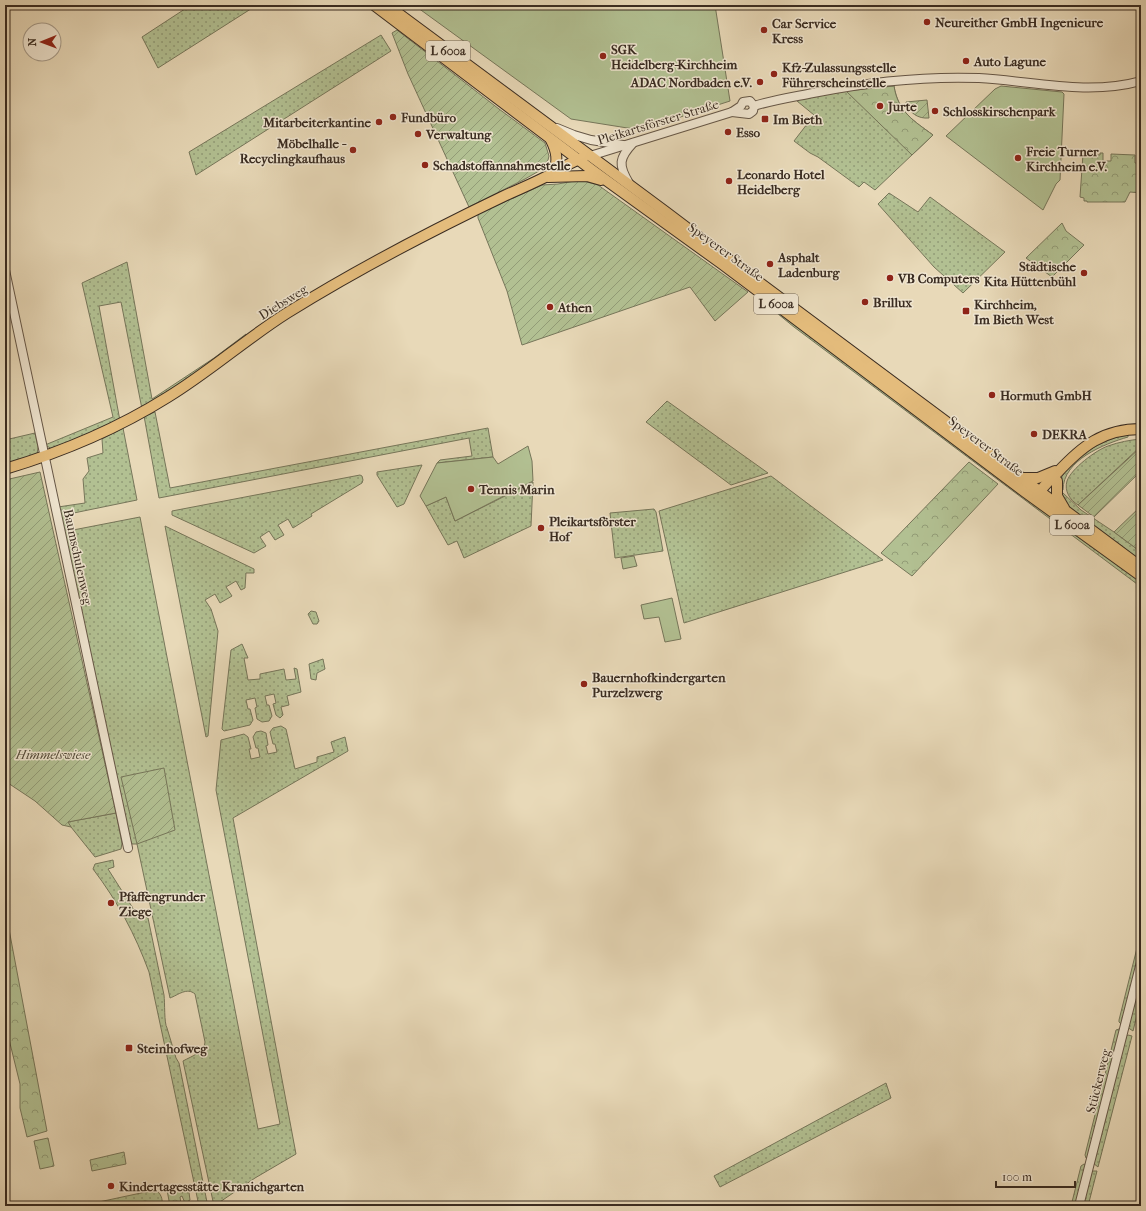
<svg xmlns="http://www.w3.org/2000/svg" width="1146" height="1211" font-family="'IM FELL French Canon',serif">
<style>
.grass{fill:url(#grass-dots);stroke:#76765a}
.forest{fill:url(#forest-crowns);stroke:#76765a}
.garden{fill:url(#garden-furrows);stroke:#76765a}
.pitch{fill:#b2c092;stroke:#76765a}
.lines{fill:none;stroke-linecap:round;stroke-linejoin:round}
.minor-casing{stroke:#665747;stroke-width:10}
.major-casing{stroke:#3a2c21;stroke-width:12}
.minor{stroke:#f0e6d1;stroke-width:8}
.major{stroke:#e4bc7c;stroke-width:10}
.poi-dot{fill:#8f2418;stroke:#f0e6d1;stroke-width:1.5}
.labels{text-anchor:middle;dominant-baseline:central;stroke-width:3;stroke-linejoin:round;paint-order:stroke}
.shield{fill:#f0e6d1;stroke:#716456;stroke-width:1}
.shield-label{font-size:12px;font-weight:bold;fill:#3a2c21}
.poi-label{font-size:13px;font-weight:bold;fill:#3a2c21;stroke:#f0e6d1;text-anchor:start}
.street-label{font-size:13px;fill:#3a2c21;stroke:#f0e6d1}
.park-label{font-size:13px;font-style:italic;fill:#524a38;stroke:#f0e6d1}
</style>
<defs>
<pattern id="grass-dots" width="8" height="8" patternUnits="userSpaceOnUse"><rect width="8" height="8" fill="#b2c092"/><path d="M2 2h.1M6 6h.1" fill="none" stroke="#929c77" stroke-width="1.8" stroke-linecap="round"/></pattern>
<pattern id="forest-crowns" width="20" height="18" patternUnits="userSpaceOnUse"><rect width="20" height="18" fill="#b2c092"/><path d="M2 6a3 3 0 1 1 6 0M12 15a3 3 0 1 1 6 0" fill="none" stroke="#929c77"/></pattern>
<pattern id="garden-furrows" width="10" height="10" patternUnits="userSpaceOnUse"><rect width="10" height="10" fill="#b2c092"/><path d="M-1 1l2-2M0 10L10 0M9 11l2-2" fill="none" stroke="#929c77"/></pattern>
</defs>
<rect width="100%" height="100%" fill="#e8d9b8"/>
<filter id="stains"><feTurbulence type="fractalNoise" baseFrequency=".005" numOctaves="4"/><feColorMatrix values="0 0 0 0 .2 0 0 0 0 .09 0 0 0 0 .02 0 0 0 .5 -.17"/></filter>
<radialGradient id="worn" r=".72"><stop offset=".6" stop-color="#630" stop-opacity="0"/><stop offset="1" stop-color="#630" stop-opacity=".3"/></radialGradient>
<!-- grass -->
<g class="grass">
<path d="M191,5h66l-99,63 -16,-31z"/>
<path d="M381,35l10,16 -195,124 -7,-23z"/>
<path d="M894,86c4,26 20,35 39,49l-58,55 -11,-8 -5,5 -41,-30 -8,-4 -16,-12 20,-26 -17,-14 1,-1 48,-9z"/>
<path d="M889,193l29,19 12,-15 75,55 -42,41 -29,-26 -56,-63z"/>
<path d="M127,262l25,137 62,-41 32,-24 -3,4 -26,21 -75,50 -21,-107 -22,4 21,115 -68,28 -7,-4 68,-28 -31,-134z"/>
<path d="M771,304l370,275v8l-347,-260 -27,-22z"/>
<path d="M667,401l101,72 -37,12 -85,-63z"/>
<path d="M155,412l15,76 318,-60 5,29 -56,6 3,-3 32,-4 -3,-18 -310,60 -15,-82z"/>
<path d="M123,428l14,72 -73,15 4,16 72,-14 118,612 22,-5 -64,-334 5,-50 23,-6 4,3 3,12h-2l2,10 9,-2 -2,-9h-2l-3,-11 3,-5 5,-1 5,2 2,12 -2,1 2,8 9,-2 -2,-8h-2l-3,-12 3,-4 8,-2 5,3 9,40 22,-7v-5l17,-5 -3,-10 14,-5 3,14 -115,67 63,336 -41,24 -41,28 -31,-145c9,-5 22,-9 22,-19l-10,-48c-8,-7 -17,1 -25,4l-33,-154h-5l-3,-7 -71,-330 27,-4 -2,-24 6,-8 -2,-13 16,-5 -1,-14z"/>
<path d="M35,433l3,14 -1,8 -32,11v-26z"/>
<path d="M1128,434v3c-24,7 -65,23 -65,53h-5c1,-3 1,-7 2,-9 9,-24 45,-42 68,-47z"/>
<path d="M1141,439v7l-63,59c-8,-5 -14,-14 -11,-24 4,-12 29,-31 41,-35 11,-4 22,-6 33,-7z"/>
<path d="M422,465l-18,39 -7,3 -20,-32v-3z"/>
<path d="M360,475l2,1 1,4 -1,3 -51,31 1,2 -19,12 -5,-9 -10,6 6,10 -9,5 -6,-9 -9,6 6,9 -12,7 -82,-38v-4z"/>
<path d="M771,476l112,84 -199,63 -25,-112z"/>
<path d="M533,482l-2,44 -67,32 -7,-17 -9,4 -22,-39 20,-9 9,24z"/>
<path d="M1063,493l18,17 33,22 27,20v10l-18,-15 -57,-42 -7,-11z"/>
<path d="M654,509l2,3 7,39 -48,7 -5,-45z"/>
<path d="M165,526l89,43v4h-8l-1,15 -4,2 -5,-9 -10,6 6,9 -12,7 -5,-9 -10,6 6,9 7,22 -10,105 -2,1z"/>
<path d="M311,611l5,1 3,9 -2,3h-4l-5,-10z"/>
<path d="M242,644l6,14h-4l4,22 12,-1v-5l24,-5 2,11 10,-1 -2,-11 3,1 4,23 -14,4 2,9 -8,2 2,8 -3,3 -4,-3 -3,-11 3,-1 -2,-9 -9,2 2,9h2l3,11 -3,5 -7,1 -5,-3 -2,-11 2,-1 -2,-9 -9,2 2,9h2l3,11 -3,5 -26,6 -2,-2 9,-79z"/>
<path d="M323,659l2,10 -8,4 -1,7 -5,-1 -2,-15z"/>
<path d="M116,813l6,30 -1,6 -26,8 -28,-35z"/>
<path d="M113,860l1,7 -6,2 28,44 12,5 16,77c1,8 0,28 3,33l9,30 3,5 28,139 -3,1 3,3h-8l-50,-234c-14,-38 -31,-70 -56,-103l2,-5z"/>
<path d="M1141,932v16l-20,76 -2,-2v-2z"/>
<path d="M1141,974v25l-8,32 -6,-4z"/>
<path d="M1119,1029l2,1 -33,128h-2l-1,-3 31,-125z"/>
<path d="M1128,1035l4,1 -34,131 -5,-4 32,-126z"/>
<path d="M886,1083l5,15 -171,89 -6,-11z"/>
<path d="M1084,1164l2,1 -10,41h-5l10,-40z"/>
<path d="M1091,1171h6l-9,35h-6z"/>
<path d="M155,1190c6,3 8,9 7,16h-82z"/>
</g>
<!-- forest -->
<g class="forest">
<path d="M894,86c4,26 20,35 39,49l-21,20 -66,-64z"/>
<path d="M1100,153h3v8h8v-7l24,1v8h6v30l-11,-1 -5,10h-38v-1h-3v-3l-4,-1 3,-43 17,1z"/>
<path d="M1062,223l4,8 18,14 -32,32 -26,-19z"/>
<path d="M969,462l29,22 -86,92 -31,-23z"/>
<path d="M5,908l42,223 -20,6 -7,-29v-24l-15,-61z"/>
<path d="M48,1138l6,28 -14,3 -6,-28z"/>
<path d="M124,1152l2,12 -34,7 -2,-11z"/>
<path d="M188,1185l2,15 -5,3 -3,-7 -2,1 1,7 -5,2h-6l-3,-16z"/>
<path d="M145,1201l11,2 1,2 -1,1h-34z"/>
</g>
<!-- garden -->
<g class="garden">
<path d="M397,30l102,79 46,34 4,13 -1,4 -9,11 -14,8 -56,28 -61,-133 -16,-41z"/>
<path d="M927,100l2,18c-11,1 -20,-5 -23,-16z"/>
<path d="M580,180l18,5 150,107 -33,29 -25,-34 -168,58 -15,-54 -29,-73v-4l64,-29 16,-1z"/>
<path d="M1141,447v24l-47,46 -16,-12z"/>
<path d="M40,472l76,341 -48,9 3,5 -9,-2 -27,-24 -30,-20v-301z"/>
<path d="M1141,506v46l-27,-20z"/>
<path d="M164,768l11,62 -38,14 -16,-67z"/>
</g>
<!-- pitch -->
<g class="pitch">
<path d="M414,5h301l15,96 -90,29 -69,-11z"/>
<path d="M1001,86l61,6 2,2 -4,86 -4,4 -13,26 -97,-74 49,-47z"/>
<path d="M528,446l4,15 1,20 -78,40 -9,-24 -20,9 -6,-10 17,-33 56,-6 5,7z"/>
<path d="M634,556l3,10 -14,3 -2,-11z"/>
<path d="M672,598l9,41 -16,3 -6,-25 -15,2 -3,-14z"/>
</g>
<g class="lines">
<!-- minor casing -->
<g class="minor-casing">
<g id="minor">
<path d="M754,106c19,-6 39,-9 59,-13 55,-11 110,-17 166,-15 54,3 108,18 162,3"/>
<path d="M732,112l17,2 4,-3 1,-5"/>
<path d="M557,128l17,7 17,5 32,5"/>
<path d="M590,156l142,-44 9,-6 2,-4 7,-1 4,5"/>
<path d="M629,183c-11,-18 -10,-25 4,-40"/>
<path d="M5,270l123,578"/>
<path d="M1079,1206l62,-244"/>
</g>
</g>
<!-- major casing -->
<g class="major-casing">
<g id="major">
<path d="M374,5l218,165 130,94 303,228 116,84"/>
<path d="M387,5l279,207 66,50 409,305"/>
<path d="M551,140c6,12 7,20 3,32"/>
<path d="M548,177l39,-1 14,4"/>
<path d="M5,469c57,-17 112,-40 163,-72 41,-25 78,-58 119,-84 69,-43 142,-81 215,-116 17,-8 35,-15 51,-24 10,-5 19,-12 30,-15"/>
<path d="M1023,478h15l17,-7"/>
<path d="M1057,481v15l7,12"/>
<path d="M1037,496c5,-9 13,-16 20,-23 25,-27 46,-44 84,-44"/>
</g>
</g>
<!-- minor -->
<use href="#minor" class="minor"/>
<!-- major -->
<use href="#major" class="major"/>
</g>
<!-- markers -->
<g class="poi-dot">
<circle cx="927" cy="22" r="4"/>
<circle cx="764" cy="30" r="4"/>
<circle cx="603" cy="56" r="4"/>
<circle cx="966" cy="61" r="4"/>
<circle cx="774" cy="74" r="4"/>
<circle cx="760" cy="82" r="4"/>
<circle cx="880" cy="106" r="4"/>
<circle cx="935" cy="111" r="4"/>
<circle cx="393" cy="117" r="4"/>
<rect x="761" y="115" width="8" height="8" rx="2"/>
<circle cx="379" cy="122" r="4"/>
<circle cx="728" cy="132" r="4"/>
<circle cx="418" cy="134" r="4"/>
<circle cx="353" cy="150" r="4"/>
<circle cx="1018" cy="158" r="4"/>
<circle cx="425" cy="165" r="4"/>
<circle cx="729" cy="181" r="4"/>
<circle cx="770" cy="264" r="4"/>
<circle cx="1084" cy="273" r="4"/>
<circle cx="890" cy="278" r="4"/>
<circle cx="865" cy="302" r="4"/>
<circle cx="550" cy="307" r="4"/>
<rect x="962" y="307" width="8" height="8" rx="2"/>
<circle cx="992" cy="395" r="4"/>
<circle cx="1034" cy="434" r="4"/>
<circle cx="471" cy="489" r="4"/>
<circle cx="541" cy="528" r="4"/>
<circle cx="584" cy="684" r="4"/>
<circle cx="111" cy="903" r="4"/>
<rect x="125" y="1044" width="8" height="8" rx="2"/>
<circle cx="111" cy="1186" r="4"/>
</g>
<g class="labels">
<!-- shield labels -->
<g class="shield">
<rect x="426" y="41" width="44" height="20" rx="3"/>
<rect x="754" y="294" width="44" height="20" rx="3"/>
<rect x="1050" y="515" width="44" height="20" rx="3"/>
</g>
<g class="shield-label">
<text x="448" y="51">L 600a</text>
<text x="776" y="304">L 600a</text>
<text x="1072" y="525">L 600a</text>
</g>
<!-- poi labels -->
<g class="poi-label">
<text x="935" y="22">Neureither GmbH Ingenieure</text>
<text x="772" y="23">Car Service<tspan x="772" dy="15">Kress</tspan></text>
<text x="611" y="49">SGK<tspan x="611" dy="15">Heidelberg-Kirchheim</tspan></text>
<text x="974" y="61">Auto Lagune</text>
<text x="782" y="67">Kfz-Zulassungsstelle<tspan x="782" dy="15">Führerscheinstelle</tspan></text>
<text x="752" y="82" text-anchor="end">ADAC Nordbaden e.V.</text>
<text x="888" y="106">Jurte</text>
<text x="943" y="111">Schlosskirschenpark</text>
<text x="401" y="117">Fundbüro</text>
<text x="773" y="119">Im Bieth</text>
<text x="371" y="122" text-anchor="end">Mitarbeiterkantine</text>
<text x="736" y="132">Esso</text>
<text x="426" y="134">Verwaltung</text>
<text x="345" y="143" text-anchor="end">Möbelhalle -<tspan x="345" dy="15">Recyclingkaufhaus</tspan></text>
<text x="1026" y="151">Freie Turner<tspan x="1026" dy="15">Kirchheim e.V.</tspan></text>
<text x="433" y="165">Schadstoffannahmestelle</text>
<text x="737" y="174">Leonardo Hotel<tspan x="737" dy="15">Heidelberg</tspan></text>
<text x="778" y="257">Asphalt<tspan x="778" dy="15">Ladenburg</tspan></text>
<text x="1076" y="266" text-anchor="end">Städtische<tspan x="1076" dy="15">Kita Hüttenbühl</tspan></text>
<text x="898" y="278">VB Computers</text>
<text x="873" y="302">Brillux</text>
<text x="974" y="304">Kirchheim,<tspan x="974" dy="15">Im Bieth West</tspan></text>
<text x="558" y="307">Athen</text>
<text x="1000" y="395">Hormuth GmbH</text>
<text x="1042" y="434">DEKRA</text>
<text x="479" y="489">Tennis Marin</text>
<text x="549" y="521">Pleikartsförster<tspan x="549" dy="15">Hof</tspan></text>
<text x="592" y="677">Bauernhofkindergarten<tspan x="592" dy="15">Purzelzwerg</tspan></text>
<text x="119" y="896">Pfaffengrunder<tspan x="119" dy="15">Ziege</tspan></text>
<text x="137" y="1048">Steinhofweg</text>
<text x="119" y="1186">Kindertagesstätte Kranichgarten</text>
</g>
<!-- street labels -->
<g class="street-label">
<text transform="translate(658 122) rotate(-17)">Pleikartsförster Straße</text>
<text transform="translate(726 252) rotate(36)">Speyerer Straße</text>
<text transform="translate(283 302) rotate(-32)">Diebsweg</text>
<text transform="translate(986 446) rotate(37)">Speyerer Straße</text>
<text transform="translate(78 557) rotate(78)">Baumschulenweg</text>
<text transform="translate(1098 1081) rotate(-76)">Stückerweg</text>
</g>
<!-- park labels -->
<g class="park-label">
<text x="53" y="754">Himmelswiese</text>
</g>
</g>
<!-- margin -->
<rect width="1146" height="1211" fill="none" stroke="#e8d9b8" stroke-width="20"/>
<rect x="6" y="6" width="1134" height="1199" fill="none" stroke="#3a2c21" stroke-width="2"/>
<rect x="10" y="10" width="1126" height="1191" fill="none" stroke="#3a2c21"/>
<!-- north arrow -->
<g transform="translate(42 42) rotate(269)"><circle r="19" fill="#f0e6d1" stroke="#a79c8b"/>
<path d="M0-3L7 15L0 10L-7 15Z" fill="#8f2418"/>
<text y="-6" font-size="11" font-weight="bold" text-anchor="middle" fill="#3a2c21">N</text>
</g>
<!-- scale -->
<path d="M996 1181v6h79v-6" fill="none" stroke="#3a2c21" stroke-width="2"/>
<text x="1002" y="1181" font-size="12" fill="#3a2c21" stroke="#f0e6d1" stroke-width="3" paint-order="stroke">100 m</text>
<rect width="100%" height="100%" filter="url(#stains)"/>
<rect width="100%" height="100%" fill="url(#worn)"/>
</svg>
